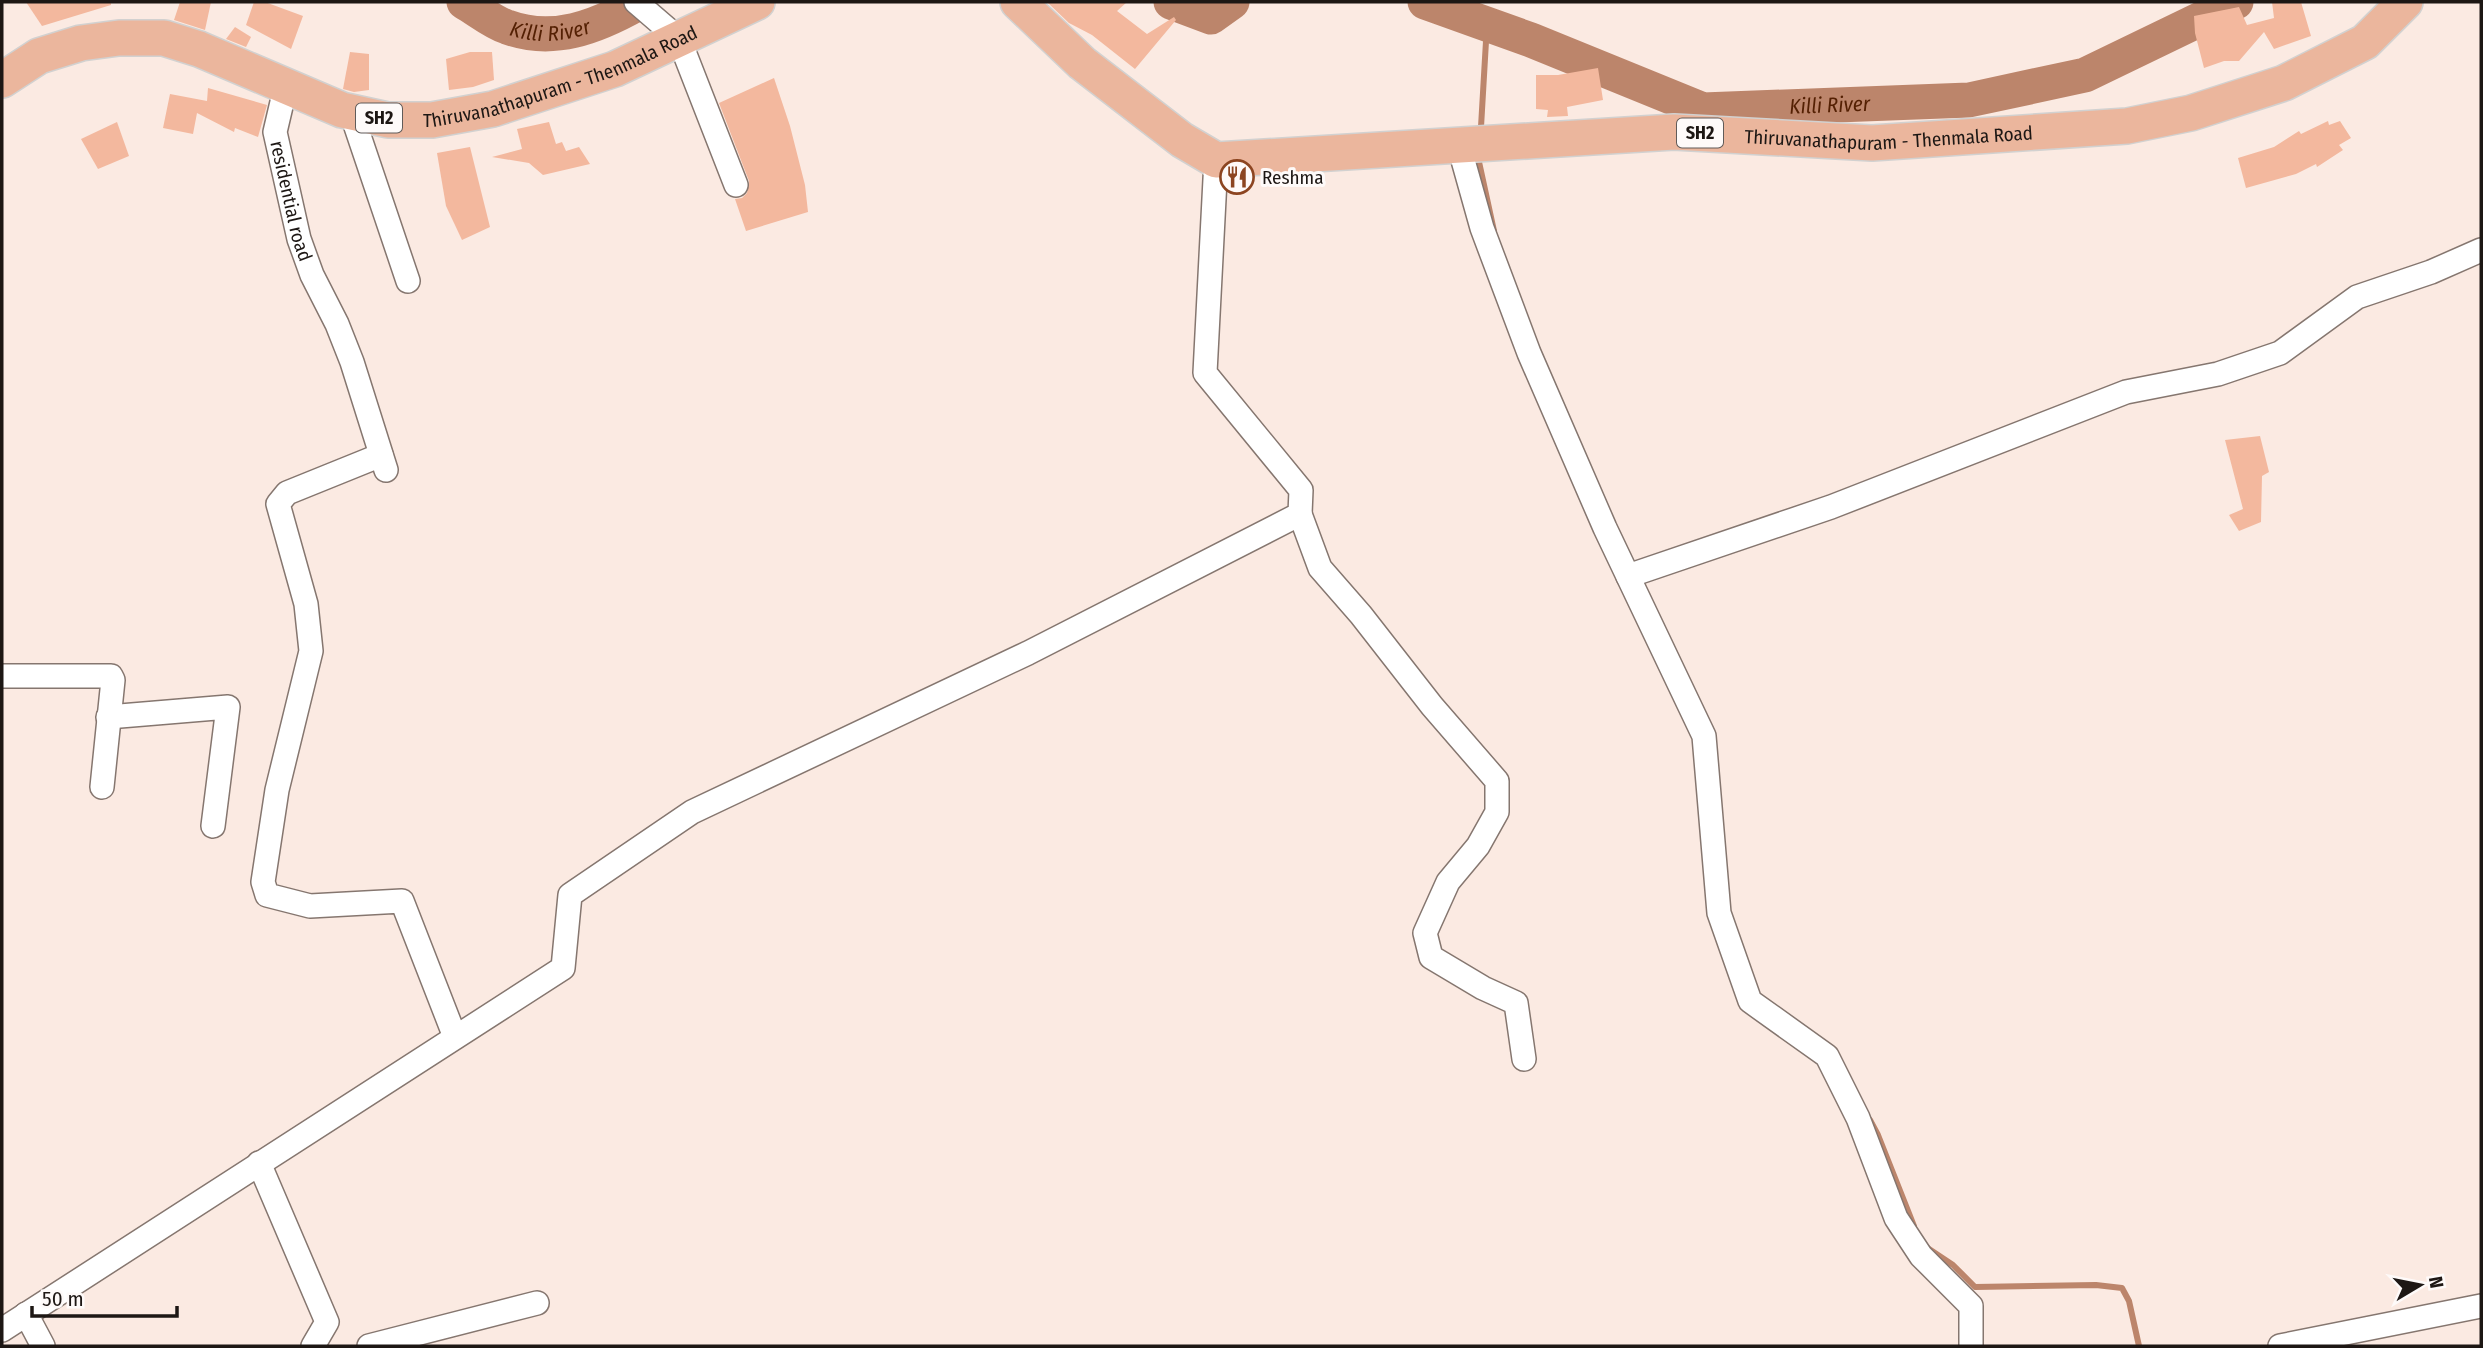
<svg xmlns="http://www.w3.org/2000/svg" width="2483" height="1348" font-family="'Fira Sans Condensed',sans-serif">
<style>
.lines{fill:none;stroke-linecap:round;stroke-linejoin:round}
.stream{stroke:#bc856b;stroke-width:6}
.river{stroke:#bc856b;stroke-width:35}
.building{fill:#f3b89e}
.minor-casing{stroke:#85766f;stroke-width:26}
.primary-casing{stroke:#d2d1d0;stroke-width:38}
.minor{stroke:#fff;stroke-width:23}
.primary{stroke:#ebb69d;stroke-width:35}
.labels{text-anchor:middle;dominant-baseline:central;stroke-width:6;stroke-linejoin:round;paint-order:stroke}
.shield{fill:#fefaf9;stroke:#605b59;stroke-width:2}
.shield-label{font-size:18px;font-weight:bold;fill:#1d1714}
.street-label{font-size:19px;fill:#1d1714;stroke:#fefaf9}
.poi-label{font-size:19px;fill:#1d1714;stroke:#fefaf9;text-anchor:start}
.water-label{font-size:21px;font-style:italic;fill:#542003;stroke:#fefaf9}
</style>
<rect width="100%" height="100%" fill="#fbeae2"/>
<g class="lines">
<!-- stream -->
<g class="stream">
<path d="M1481,127l6,-103"/>
<path d="M1479,162l15,69"/>
<path d="M1870,1120l8,15 36,91"/>
<path d="M1926,1247l27,18 22,22 121,-2 26,3 7,13 10,45"/>
</g>
<!-- river -->
<g class="river">
<path id="s1" d="M464,2c14,8 28,20 43,25 46,17 89,0 130,-23v-2"/>
<path d="M1171,2l40,15 21,-15"/>
<path id="s2" d="M1425,2l106,38 172,70 266,-10 116,-25 151,-73"/>
</g>
</g>
<!-- building -->
<g class="building">
<path d="M26,2h85v3l-69,21z"/>
<path d="M180,2h31l-6,28 -31,-10z"/>
<path d="M254,2h11l38,14 -12,33 -45,-24z"/>
<path d="M1047,2h80l-10,9 30,23 27,-17 2,3 -41,49 -43,-34 -23,-12z"/>
<path d="M2272,2h29l10,34 -37,13 -10,-17 -25,29h-15l-20,7 -9,-35 -1,-17 45,-9 8,18 27,-7z"/>
<path d="M235,27l16,10 -5,10 -20,-8z"/>
<path d="M350,52l19,2v36l-15,2 -11,-3z"/>
<path d="M470,52h22l2,28 -21,7 -24,3 -3,-31z"/>
<path d="M1598,68l5,32 -36,7 1,9 -21,1 1,-7 -12,-1v-34h22z"/>
<path d="M774,78l16,48 15,59 3,27 -62,19 -11,-32 7,-1 5,-5 2,-12 -30,-78z"/>
<path d="M208,88l59,17 -9,32 -23,-9 -1,4 -37,-19 -4,21 -30,-6 7,-34 37,7z"/>
<path d="M2328,121l1,4 11,-4 11,17 -12,7 4,5 -26,17 -1,-3 -20,10 -50,14 -8,-30 36,-11 25,-16 2,3z"/>
<path d="M117,122l12,34 -31,13 -17,-30z"/>
<path d="M549,122l7,22 6,-2 4,9 13,-4 11,17 -47,11 -14,-12 -37,-6 30,-8 -5,-20z"/>
<path d="M470,147l20,80 -28,13 -16,-34 -9,-53z"/>
<path d="M2260,436l9,36 -7,4 -1,46 -22,9 -10,-16 14,-6 -18,-69z"/>
</g>
<g class="lines">
<!-- minor casing -->
<g class="minor-casing">
<g id="minor">
<path d="M636,2l43,37 57,146"/>
<path id="s3" d="M286,85l-11,47 24,107 13,36 25,49 15,38 34,108"/>
<path d="M351,112l57,169"/>
<path d="M1459,146l23,82 47,125 76,175 99,208 15,177 31,88 77,55 31,62 38,100 25,38 50,50v40"/>
<path d="M381,455l-94,38 -9,11 28,100 5,47 -34,139 -14,92 4,13 43,11 92,-5 53,136"/>
<path d="M1300,514l20,54 41,47 71,91 65,75v31l-19,34 -30,36 -23,51 6,24 52,31 33,15 8,56"/>
<path d="M1628,576l203,-69 295,-115 92,-18 62,-21 77,-56 74,-25 50,-22"/>
<path d="M2,676h109l2,4 -11,107"/>
<path d="M108,717l120,-10 -15,119"/>
<path d="M259,1163l68,159 -14,24"/>
<path d="M26,1314l17,32"/>
<path d="M2,1330l561,-362 7,-73 122,-83 336,-159 272,-139 1,-24 -96,-117 11,-213"/>
<path d="M369,1346l168,-43"/>
<path d="M2280,1346l201,-40"/>
</g>
</g>
<!-- primary casing -->
<g class="primary-casing">
<g id="primary">
<path id="s4" d="M1018,2l64,61 100,77 34,20 458,-28 198,11 255,-17 64,-13 93,-30 81,-41 40,-40"/>
<path id="s5" d="M2,80l37,-24 42,-13 38,-5h45l35,11 143,61 46,10h44l61,-11 122,-40 142,-67"/>
</g>
</g>
<!-- minor -->
<use href="#minor" class="minor"/>
<!-- primary -->
<use href="#primary" class="primary"/>
</g>
<!-- icons -->
<defs>
<g id="restaurant-ring" transform="scale(1.75)"><circle r="9.5" fill="#fefaf9" stroke="#8c4521" stroke-width="1.5"/><path d="M-5-6h1v4h1v-4h1v4h1v-4h1v5L-1.5 .5V6h-2V.5L-5-1ZM5-6V6H3V1.5H1.5Q1.5-4 5-6Z" fill="#8c4521"/></g>
</defs>
<g fill-rule="evenodd">
<use href="#restaurant-ring" x="1237" y="177"/>
</g>
<g class="labels">
<!-- shield labels -->
<g class="shield">
<rect x="356" y="103.5" width="46" height="29" rx="5"/>
<rect x="1677" y="118.5" width="46" height="29" rx="5"/>
</g>
<g class="shield-label">
<text x="379" y="118">SH2</text>
<text x="1700" y="133">SH2</text>
</g>
<!-- street labels -->
<g class="street-label">
<text stroke="none"><textPath href="#s5" startOffset="590">Thiruvanathapuram - Thenmala Road</textPath></text>
<text stroke="none"><textPath href="#s4" startOffset="928">Thiruvanathapuram - Thenmala Road</textPath></text>
<text stroke="none"><textPath href="#s3" startOffset="119">residential road</textPath></text>
</g>
<!-- poi labels -->
<g class="poi-label">
<text x="1262" y="177">Reshma</text>
</g>
<!-- water labels -->
<g class="water-label">
<text stroke="none"><textPath href="#s1" startOffset="94">Killi River</textPath></text>
<text stroke="none"><textPath href="#s2" startOffset="425">Killi River</textPath></text>
</g>
</g>
<!-- border -->
<rect width="2483" height="1348" fill="none" stroke="#1d1714" stroke-width="7"/>
<!-- north arrow -->
<g transform="translate(2420 1285) rotate(80)" stroke="#fefaf9" stroke-width="5" paint-order="stroke">
<path d="M0-5L12 26L0 18L-12 26Z" fill="#1d1714"/>
<text y="-10" font-size="19" font-weight="bold" text-anchor="middle" fill="#1d1714">N</text>
</g>
<!-- scale -->
<path d="M32 1306v10h145v-10" fill="none" stroke="#1d1714" stroke-width="3.5"/>
<text x="42" y="1306" font-size="21" fill="#1d1714" stroke="#fefaf9" stroke-width="5" paint-order="stroke">50 m</text>
</svg>
